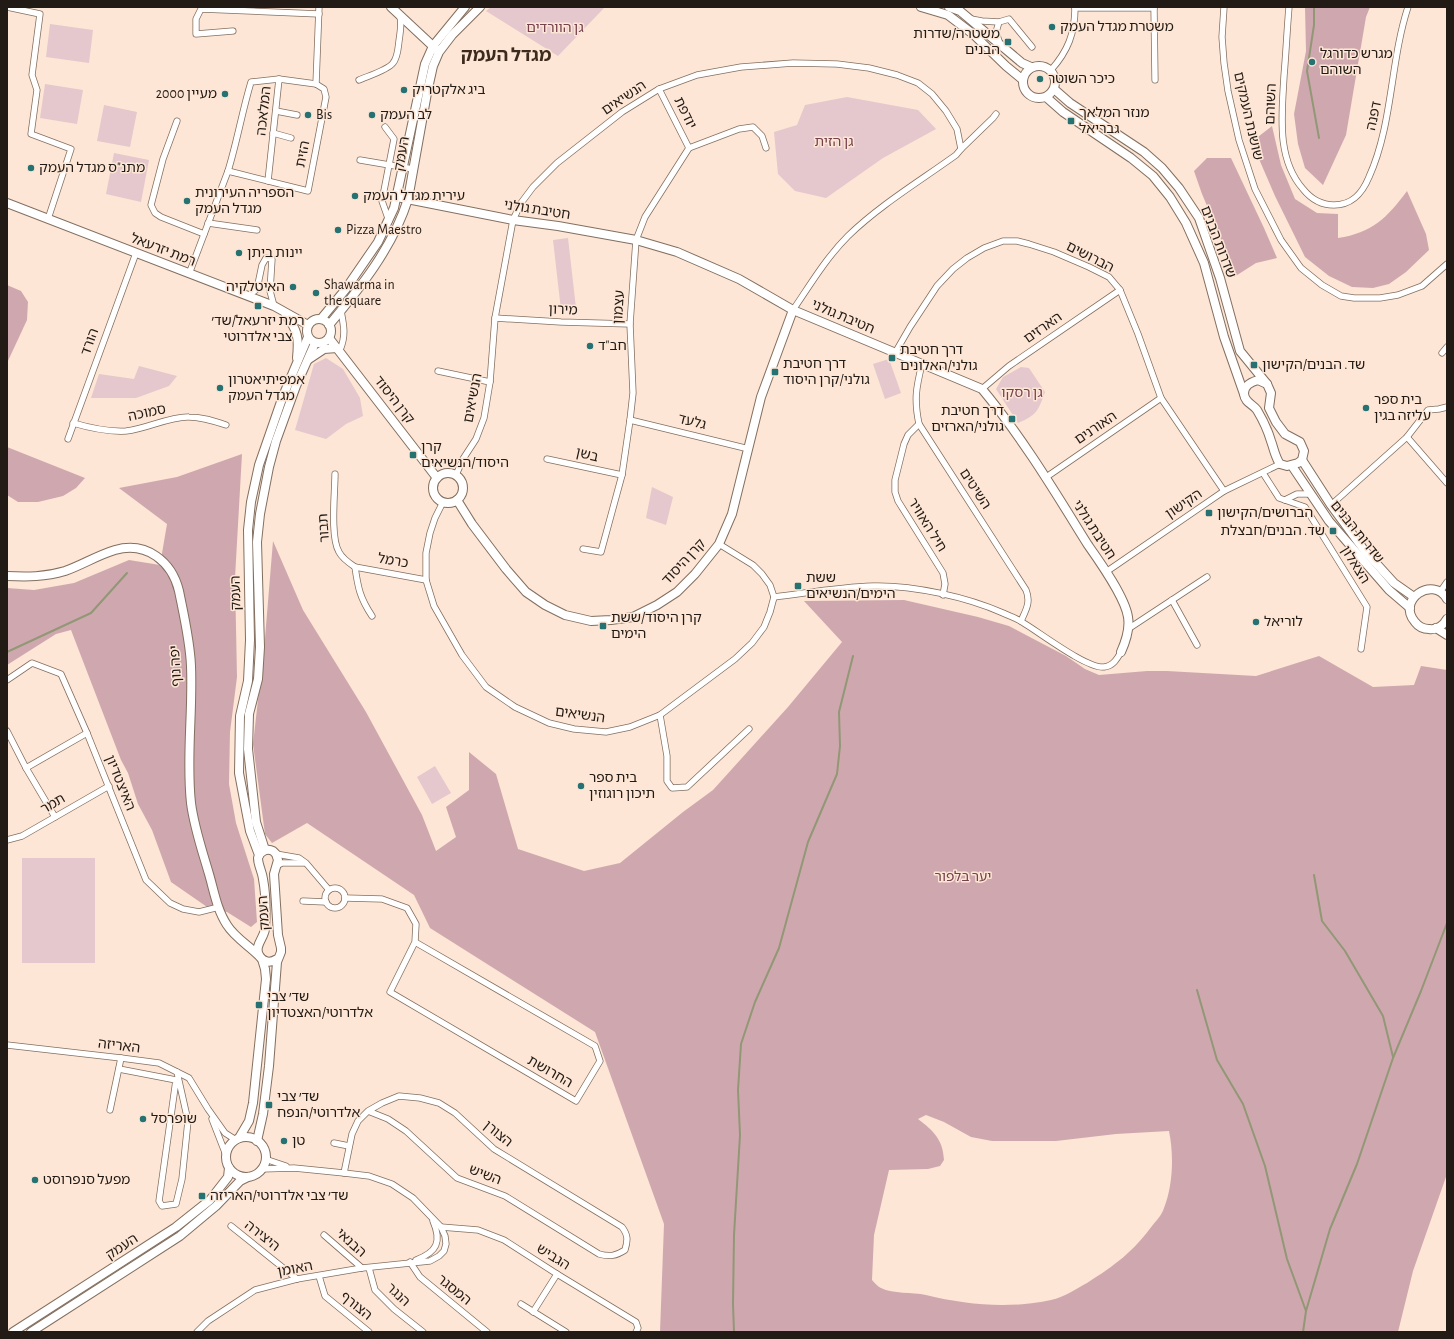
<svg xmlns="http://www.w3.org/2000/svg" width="1454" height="1339" font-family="'Alegreya Sans','Noto Sans Hebrew',sans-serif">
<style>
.green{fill:#e4c8cd}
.forest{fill:#cfa8af;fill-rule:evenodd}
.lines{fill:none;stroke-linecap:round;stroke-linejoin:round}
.stream{stroke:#929776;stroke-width:2}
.street-casing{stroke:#836f60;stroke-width:7}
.secondary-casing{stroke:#836f60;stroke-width:10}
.street{stroke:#fff;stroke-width:5.5}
.secondary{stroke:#fff;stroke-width:8}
.poi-dot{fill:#267171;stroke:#fde6d5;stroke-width:1.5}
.labels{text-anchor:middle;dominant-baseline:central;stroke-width:3;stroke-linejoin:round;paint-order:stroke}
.poi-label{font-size:14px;fill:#221a14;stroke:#fde6d5;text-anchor:start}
.park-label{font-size:14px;fill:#76404d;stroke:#fde6d5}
.street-label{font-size:14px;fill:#221a14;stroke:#fde6d5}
.district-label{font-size:18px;font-weight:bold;fill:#3b2a1d;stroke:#fde6d5}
</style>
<rect width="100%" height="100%" fill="#fde6d5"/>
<!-- green -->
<g class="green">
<path d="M491,7h114l-47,49 -72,-45z"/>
<path d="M50,24l43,6 -4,33 -43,-6z"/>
<path d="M45,84l38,6 -6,34 -37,-6z"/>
<path d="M847,97l71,13 18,19 -53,29 -57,40 -31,-7 -17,-17 -4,-42 23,-7 8,-20z"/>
<path d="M104,105l33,7 -7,35 -33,-6z"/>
<path d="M114,153l35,7 -8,42 -35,-8z"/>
<path d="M568,238l8,70 -15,2 -8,-70z"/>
<path d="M326,358l17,11 17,29 3,18 -17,8 -20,15 -31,-9 19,-66z"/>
<path d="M889,359l12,34 -16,6 -12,-35z"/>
<path d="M139,366l38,10 -8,10 -33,12h-45l8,-24 35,5z"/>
<path d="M1021,367l8,1 16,24c-7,19 -8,23 -27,31l-22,-34 7,-12z"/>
<path d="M652,487l21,10 -7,28 -20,-7z"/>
<path d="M435,766l16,27 -19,11 -15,-27z"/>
<rect x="22" y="858" width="73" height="105"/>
</g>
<!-- forest -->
<g class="forest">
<path d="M1305,7h65l-4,10 -20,118 -23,50 -18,-17 -7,-24 -4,-30 12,-63z"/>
<path d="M1272,126l9,39 14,34 22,14 21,1v24c34,-5 49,-20 69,-47l19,43 3,16 -23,22 -17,12 -16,4 -21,-1 -23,-11 -24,-19 -30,-61 -16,-37 -5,-19z"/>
<path d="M1207,158h24l33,70 13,30 -21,5 -22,14 -15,-43 -17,-40 -8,-23z"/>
<path d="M7,285l14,6 7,11 -1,18 -20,43z"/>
<path d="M7,447l78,31 -9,10 -13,8 -25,6h-20l-11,-7z"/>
<path d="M242,454l-7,124 2,99 -7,55 -1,52 7,39 18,56 3,43 -6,5 -24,-15 -17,-3 -39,-27 -19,-52 -14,-26 -10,-31 -7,-13 -50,-130 -15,4 -49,31v-77l27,2 40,-7 55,-23 31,5 7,-41 -48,-36 58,-11z"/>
<path d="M273,541l30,69 63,102 56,103 14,36 20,-14 -10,-30 23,-17v-38l27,22 22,75 66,22 36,-8 63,-51 30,-22 75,-83 54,-65 -38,-41 100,-1 74,17 31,9 57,30 19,13 14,6 48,-4h20l89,5 63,-20 54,31 41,-2 7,-19 26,4v504l-34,97 -15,61h-738l4,-108 -69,-192 -165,-104 -16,-33 -107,-72 -35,20 -7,-9 -12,-90 12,-106zM926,1115l18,7 27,15 21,4h64l60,-7 53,-3c5,24 4,54 -5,77 -2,7 -8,13 -12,18 -20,27 -37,39 -65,57 -11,6 -23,14 -36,17 -42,9 -84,5 -125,-5 -14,-3 -33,-1 -45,-7 -3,-1 -6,-5 -9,-8l2,-45 15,-65 39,-1 12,-3 4,-6c-1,-20 -10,-29 -26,-41z"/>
</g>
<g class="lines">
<!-- stream -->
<g class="stream">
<path d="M1314,7v18l-7,46 12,67"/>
<path d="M7,652l84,-39 36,-40"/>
<path d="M1314,875l8,46 23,30 38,65 10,41"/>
<path d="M1197,990l20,70 26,44 22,62 22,93 19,52"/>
<path d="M734,1332l-1,-28 1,-69 6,-100 -2,-45 3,-46 14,-42 24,-54 29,-106 29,-68 3,-28 -1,-34 14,-56"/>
<path d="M1303,1332l3,-21 24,-82 27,-65 36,-106 28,-67 26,-68"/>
</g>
<!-- street casing -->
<g class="street-casing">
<g id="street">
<path d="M7,7l33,7 -8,61 5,15 -6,44 40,15 -23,70"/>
<path d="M1154,7l1,73"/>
<path d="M1224,7l-2,30 2,26 4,28 11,49 16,49 26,51 20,28 21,17 19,11 13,2h26l18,-3 24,-9 25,-22"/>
<path d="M1289,7c-2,23 -3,46 -5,69 -2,38 -8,82 19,113 8,10 18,16 31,16 18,0 28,-11 35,-28 24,-53 21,-115 39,-170"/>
<path d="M1075,8h79"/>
<path d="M971,19l11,2 17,1"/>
<path d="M233,31l-37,3v-15l5,-10 118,5"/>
<path d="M1000,44l-4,-12 3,-10 10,-3 23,28"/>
<path d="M1051,70c17,-19 24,-37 24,-63"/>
<path d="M359,80c9,-4 29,-10 34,-17 5,-6 5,-15 6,-22 1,-8 3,-16 1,-25"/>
<path d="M659,89l30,59"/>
<path d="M276,111l21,4"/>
<path d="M177,121l-14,38 -12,46 4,8 6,4 43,17"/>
<path d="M385,127l9,12 -12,62 7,20"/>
<path d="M273,133l18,5"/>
<path d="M360,160l53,9"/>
<path d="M228,171c9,-29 14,-59 23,-89l28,-3"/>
<path d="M268,181l11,-102 37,5"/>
<path d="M208,223l49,7"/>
<path d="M189,274l39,-103 80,20 18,-94 -2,-8 -8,-5 3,-77"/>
<path d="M248,296l9,-7 5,-24 4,-7 6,1 -2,32 4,15"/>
<path d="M793,310c17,-25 33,-52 55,-74 32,-31 72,-55 108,-81l5,-6"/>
<path d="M495,318l66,4 69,2"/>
<path d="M340,350c6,-14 4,-24 1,-39"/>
<path d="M895,353l15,-26 27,-41 16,-17 14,-11 17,-10 19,-7h14l12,3 25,8 35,15 20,10 11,13 18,44 23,64 63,93"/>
<path d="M1442,353l5,-6"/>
<path d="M922,364c-6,24 -8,36 -3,60l107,166c5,12 0,20 -5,31"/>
<path d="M438,371l52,11"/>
<path d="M982,389l27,-23 111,-76"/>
<path d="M630,420l119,29"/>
<path d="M73,423c17,5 35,9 53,8 21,-2 44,-15 63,-14 13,0 25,4 37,8"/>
<path d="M919,424l-11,11 -4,9 -9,36v12l3,9 45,72 2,11 -2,11"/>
<path d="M1407,437l40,46"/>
<path d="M68,439l68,-186"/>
<path d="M547,459l75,16"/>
<path d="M1263,473l16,25 26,9 62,100 -6,42"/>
<path d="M335,474c0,18 -5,63 4,78 3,6 10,11 16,15 3,21 5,31 17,49"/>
<path d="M456,475l7,-16 13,-20 8,-21 6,-36 5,-64 18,-98 8,-17 12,-16 24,-24 65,-51 37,-23 38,-14 44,-8 52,-4 44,1 32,4 28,7 21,8 14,11 14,17 11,18 4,20 32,-31 3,-4"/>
<path d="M1045,478l116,-80"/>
<path d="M1285,500l12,-6h13"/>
<path d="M443,502l-8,16 -5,15 -4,20v27l8,26 28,49 24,32 29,20 34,16 25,6 32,3 24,-5 30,-12 75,-56 17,-16 12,-16 6,-15 4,-15 -4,-12 -8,-11 -9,-9 -34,-21"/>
<path d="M1331,505l76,-68 21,-27 11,-1 8,-2"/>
<path d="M583,549l18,3 21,-77 8,-55 3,-27 -3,-69 6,-84 9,-23 44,-69 50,-19 14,-2 9,9 4,12"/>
<path d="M355,567l71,13"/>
<path d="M1106,572l118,-81 56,-27"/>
<path d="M1440,592l7,-10"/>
<path d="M774,597c33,-4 66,-10 99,-11 40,-1 94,11 130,27 6,3 13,5 19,9 17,10 65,47 82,45 9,-1 13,-8 17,-15"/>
<path d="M1172,600l25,45"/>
<path d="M1128,629l79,-52"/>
<path d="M7,680l25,-17 29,11 26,59 59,147 24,23 13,6 16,3 20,-5"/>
<path d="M660,715l7,41v25l5,7 15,-1 62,-58"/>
<path d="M7,731l19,37 29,49"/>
<path d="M26,768l61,-35"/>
<path d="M7,840l15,-4 87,-50"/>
<path d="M276,854l23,4 7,5 23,27"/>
<path d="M276,866l6,-3h22"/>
<circle cx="335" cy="898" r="10"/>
<path d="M345,898l37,1 25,9 9,16 -1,18 -25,50 186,109 24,-40 -5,-15 -180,-104"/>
<path d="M303,901l23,1"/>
<path d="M7,1045l114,13 38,5 30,15 19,31 17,24 11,7"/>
<path d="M119,1069l57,11 -17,121 3,5 14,-2 6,-25 6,-58 -11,-49"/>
<path d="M110,1110l11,-52"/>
<path d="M212,1119l14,36"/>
<path d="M334,1143l15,3"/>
<path d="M265,1159l21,7"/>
<path d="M344,1173l8,-39 6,-13 10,-10 14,-8 17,-7 21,2 19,5 16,10 39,36 128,78c6,8 6,13 3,23 -9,6 -16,7 -26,4l-94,-58 -48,-18 -51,-47 -18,-12 -20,-8"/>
<path d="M231,1226l66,53"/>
<path d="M441,1227l37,3 26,10 53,34 79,48 2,6 -2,4"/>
<path d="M324,1235l38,33"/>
<path d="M416,1260c21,-8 26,-18 17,-39"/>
<path d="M410,1262l10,15 67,55"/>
<path d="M369,1268l6,22 19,19 29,23"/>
<path d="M319,1276l6,20 44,36"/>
<path d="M521,1304l45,28"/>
<path d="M533,1312l24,-38"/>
<path d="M197,1332l11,-11 47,-31 42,-11 65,-11 68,-7 9,-5 5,-5 2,-7 -1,-8 -4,-9 -28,-29 -21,-14 -23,-8 -25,-3 -50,-5 -32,1"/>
</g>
</g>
<!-- secondary casing -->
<g class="secondary-casing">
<g id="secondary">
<path d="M391,7l45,42"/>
<path d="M921,7l27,8 25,19 33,32 17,14"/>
<path d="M949,7l11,4 62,52 9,4"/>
<circle cx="1039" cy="82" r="16"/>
<path d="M1054,89l16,14 74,49 18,16 17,20 20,30 21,60 20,73 27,33"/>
<path d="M1046,97l17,15 68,46 22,18 17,21 16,26 18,40 20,74 20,57"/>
<path d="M397,197l116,23 45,6 78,14 41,12 62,27 54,31 189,79c40,48 73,103 106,156 12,17 37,52 40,72 2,12 -2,24 -7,35"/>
<path d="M7,203l267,103 34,19"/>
<path d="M286,315c12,16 13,23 11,43"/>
<circle cx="319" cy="331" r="12"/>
<path d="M321,319l24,-29 33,-48 16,-34 31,-144 8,-18 32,-39"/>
<path d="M329,325c32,-38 64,-78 79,-126l19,-106 6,-27 6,-14 13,-17 28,-28"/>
<path d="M329,338l108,140"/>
<path d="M309,359l15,-10 13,-1"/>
<path d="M1258,380l9,4 4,9 -2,15 7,14 9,12 15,8 4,9 -2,9 -4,3 -11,3 -7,-2c-5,-7 -6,-15 -9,-23 -3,-10 -8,-21 -14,-31 -4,-6 -12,-7 -13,-16 0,-9 7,-12 14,-14z"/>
<path d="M1302,460l29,45 33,45 30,33 20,14"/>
<path d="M1292,466l37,55 60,69 21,18"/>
<circle cx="448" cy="488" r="15"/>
<path d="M457,500l15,24 34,45 20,23 19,13 20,10 26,6 20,-1 22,-3 24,-12 20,-13 18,-18 24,-30 13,-30 29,-117 32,-87"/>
<path d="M7,576c20,1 38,1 58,-5 17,-6 33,-16 50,-21 32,-9 57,12 64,41 5,25 11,50 12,75 2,46 -5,92 0,137 3,24 11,47 18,71 5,17 8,36 18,51 8,13 23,21 33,32"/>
<path d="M1447,599c-14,-24 -51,1 -32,23 3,4 8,7 14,7 7,1 14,-3 18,-10"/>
<path d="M1436,628l11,7"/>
<path d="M265,850l-9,-28 -8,-73 1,-35 9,-35 2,-32 -3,-105 3,-28 9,-47 7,-26 20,-55 19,-43"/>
<path d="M259,855l-9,-24 -11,-58 1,-57 8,-35 2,-41 -2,-110 3,-28 8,-37 24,-69 25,-59"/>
<circle cx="246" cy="1157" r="20"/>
<path d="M239,1138l10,-17 4,-18 13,-124 -1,-10 -3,-10"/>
<path d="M257,1141l6,-27 6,-48 8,-104 4,-10v-4l-3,-13 -4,-61 4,-14 -2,-6 -3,-3c-6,-3 -13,0 -15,7 0,7 4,13 5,21 3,16 3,34 2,50 -1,9 -11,17 -6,26 4,8 12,8 18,4"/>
<path d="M13,1332l163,-105 34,-27 18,-23 1,-9"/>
<path d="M31,1332l149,-96 36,-30 24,-25 8,-4"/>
</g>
</g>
<!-- street -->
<use href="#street" class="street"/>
<!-- secondary -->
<use href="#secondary" class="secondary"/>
</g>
<!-- markers -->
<g class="poi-dot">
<circle cx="1052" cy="27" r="4"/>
<rect x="1004" y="38" width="8" height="8" rx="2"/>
<circle cx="1312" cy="62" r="4"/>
<circle cx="1040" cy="79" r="4"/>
<circle cx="404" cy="90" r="4"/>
<circle cx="225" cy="94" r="4"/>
<circle cx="308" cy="115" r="4"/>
<circle cx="372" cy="115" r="4"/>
<rect x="1067" y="117" width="8" height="8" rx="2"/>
<circle cx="31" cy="168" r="4"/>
<circle cx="355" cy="196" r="4"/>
<circle cx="187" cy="201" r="4"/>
<circle cx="338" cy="230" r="4"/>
<circle cx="239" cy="253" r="4"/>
<circle cx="293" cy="287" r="4"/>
<circle cx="316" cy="293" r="4"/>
<rect x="254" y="302" width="8" height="8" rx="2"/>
<circle cx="590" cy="346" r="4"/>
<rect x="888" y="354" width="8" height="8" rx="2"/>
<rect x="1250" y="361" width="8" height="8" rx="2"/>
<rect x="771" y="368" width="8" height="8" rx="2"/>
<circle cx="220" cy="388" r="4"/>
<circle cx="1366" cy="408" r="4"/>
<rect x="1008" y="415" width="8" height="8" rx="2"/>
<rect x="409" y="451" width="8" height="8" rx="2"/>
<rect x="1205" y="509" width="8" height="8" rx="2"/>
<rect x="1329" y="527" width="8" height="8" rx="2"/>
<rect x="794" y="582" width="8" height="8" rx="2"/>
<circle cx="1256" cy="622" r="4"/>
<rect x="599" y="622" width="8" height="8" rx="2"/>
<circle cx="581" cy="786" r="4"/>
<rect x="255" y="1001" width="8" height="8" rx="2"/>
<rect x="265" y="1101" width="8" height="8" rx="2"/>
<circle cx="143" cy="1119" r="4"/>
<circle cx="284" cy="1141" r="4"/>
<circle cx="35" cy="1180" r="4"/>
<rect x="198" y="1192" width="8" height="8" rx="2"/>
</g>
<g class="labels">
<!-- poi labels -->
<g class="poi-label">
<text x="1060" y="27">משטרת מגדל העמק</text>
<text x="1000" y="34" text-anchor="end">משטרה/שדרות<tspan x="1000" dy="16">הבנים</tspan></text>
<text x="1320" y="54">מגרש כדורגל<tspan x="1320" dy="16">השוהם</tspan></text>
<text x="1048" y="79">כיכר השוטר</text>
<text x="412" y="90">ביג אלקטריק</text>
<text x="217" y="94" text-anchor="end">מעיין 2000</text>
<text x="1079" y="113">מנזר המלאך<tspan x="1079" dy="16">גבריאל</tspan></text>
<text x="316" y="115">Bis</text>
<text x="380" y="115">לב העמק</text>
<text x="39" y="168">מתנ"ס מגדל העמק</text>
<text x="195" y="193">הספריה העירונית<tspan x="195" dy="16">מגדל העמק</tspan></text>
<text x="363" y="196">עירית מגדל העמק</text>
<text x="346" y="230">Pizza Maestro</text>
<text x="247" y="253">יינות ביתן</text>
<text x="324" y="285">Shawarma in<tspan x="324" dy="16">the square</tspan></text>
<text x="285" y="287" text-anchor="end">האיטלקיה</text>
<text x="258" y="321" text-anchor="middle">רמת יזרעאל/שד׳<tspan x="258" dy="16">צבי אלדרוטי</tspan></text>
<text x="598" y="346">חב"ד</text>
<text x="900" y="350">דרך חטיבת<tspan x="900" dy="16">גולני/האלונים</tspan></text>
<text x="783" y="364">דרך חטיבת<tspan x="783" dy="16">גולני/קרן היסוד</tspan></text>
<text x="1262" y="365">שד. הבנים/הקישון</text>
<text x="228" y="380">אמפיתיאטרון<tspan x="228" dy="16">מגדל העמק</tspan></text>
<text x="1374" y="400">בית ספר<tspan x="1374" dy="16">עליזה בגין</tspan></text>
<text x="1004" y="411" text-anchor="end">דרך חטיבת<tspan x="1004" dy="16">גולני/הארזים</tspan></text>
<text x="421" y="447">קרן<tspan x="421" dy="16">היסוד/הנשיאים</tspan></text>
<text x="1217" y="513">הברושים/הקישון</text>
<text x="1325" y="531" text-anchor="end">שד. הבנים/חבצלת</text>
<text x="806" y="578">ששת<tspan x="806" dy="16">הימים/הנשיאים</tspan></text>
<text x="611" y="618">קרן היסוד/ששת<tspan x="611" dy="16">הימים</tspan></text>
<text x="1264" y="622">לוריאל</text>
<text x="589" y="778">בית ספר<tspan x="589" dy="16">תיכון רוגוזין</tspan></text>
<text x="267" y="997">שד׳ צבי<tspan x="267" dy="16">אלדרוטי/האצטדיון</tspan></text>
<text x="277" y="1097">שד׳ צבי<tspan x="277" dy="16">אלדרוטי/הנפח</tspan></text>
<text x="151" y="1119">שופרסל</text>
<text x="292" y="1141">טן</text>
<text x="43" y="1180">מפעל סנפרוסט</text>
<text x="210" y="1196">שד׳ צבי אלדרוטי/האריזה</text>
</g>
<!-- park labels -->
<g class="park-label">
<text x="555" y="28">גן הוורדים</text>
<text x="834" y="142">גן הזית</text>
<text x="1022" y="393">גן רסקו</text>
<text x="963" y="877">יער בלפור</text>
</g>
<!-- street labels -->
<g class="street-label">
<text transform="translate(624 98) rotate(-34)">הנשיאים</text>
<text transform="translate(1271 104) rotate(-88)">השוהם</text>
<text transform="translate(264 111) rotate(-84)">המלאכה</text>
<text transform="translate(685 113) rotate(64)">יודפת</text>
<text transform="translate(1248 116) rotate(77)">שושנת העמקים</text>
<text transform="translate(1374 116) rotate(-78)">דפנה</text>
<text transform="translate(303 154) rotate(-79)">הזית</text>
<text transform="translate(402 154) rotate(-80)">העמק</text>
<text transform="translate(537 210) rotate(9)">חטיבת גולני</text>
<text transform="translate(1218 242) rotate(69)">שדרות הבנים</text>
<text transform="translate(163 250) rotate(21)">רמת יזרעאל</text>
<text transform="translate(1090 257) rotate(27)">הברושים</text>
<text transform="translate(619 307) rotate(-87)">עצמון</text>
<text transform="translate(563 310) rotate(2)">מירון</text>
<text transform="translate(843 317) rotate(23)">חטיבת גולני</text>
<text transform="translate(1043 328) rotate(-35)">הארזים</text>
<text transform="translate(90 342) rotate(-70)">הורד</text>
<text transform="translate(473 398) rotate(-79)">הנשיאים</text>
<text transform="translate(394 400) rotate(52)">קרן היסוד</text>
<text transform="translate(147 413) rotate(-12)">סמוכה</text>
<text transform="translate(692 422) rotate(14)">גלעד</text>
<text transform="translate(1096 428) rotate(-34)">האורנים</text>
<text transform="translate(587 455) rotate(13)">בשן</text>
<text transform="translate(975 489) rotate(57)">השיטים</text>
<text transform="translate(1184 504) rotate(-34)">הקישון</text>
<text transform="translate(927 525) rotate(58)">חיל האוויר</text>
<text transform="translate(324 528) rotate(-94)">תבור</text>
<text transform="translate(1094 530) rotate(57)">חטיבת גולני</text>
<text transform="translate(1357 532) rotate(51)">שדרות הבנים</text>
<text transform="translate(393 561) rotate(10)">כרמל</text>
<text transform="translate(684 562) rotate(-47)">קרן היסוד</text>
<text transform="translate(1355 565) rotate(58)">הצאלון</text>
<text transform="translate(236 593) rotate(-91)">העמק</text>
<text transform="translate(176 666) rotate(-93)">יפה נוף</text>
<text transform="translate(580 715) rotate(8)">הנשיאים</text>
<text transform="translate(120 783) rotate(68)">האיצטדיון</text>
<text transform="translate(53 804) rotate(-30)">תמר</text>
<text transform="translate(264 913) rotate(-94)">העמק</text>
<text transform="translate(119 1046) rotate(7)">האריזה</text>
<text transform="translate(550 1072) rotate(30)">החרושת</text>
<text transform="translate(498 1134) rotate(39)">הצורן</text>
<text transform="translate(485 1175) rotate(21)">השיש</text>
<text transform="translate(262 1236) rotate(38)">היצירה</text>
<text transform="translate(351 1243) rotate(42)">הבנאי</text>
<text transform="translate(122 1247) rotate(-33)">העמק</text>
<text transform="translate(553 1257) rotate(32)">הגביש</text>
<text transform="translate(295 1269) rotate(-11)">האומן</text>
<text transform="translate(454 1290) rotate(39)">המסגר</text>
<text transform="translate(398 1295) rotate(43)">הנגר</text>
<text transform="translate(356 1306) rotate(39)">הצורף</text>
</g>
<!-- district labels -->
<g class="district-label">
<text x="506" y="56">מגדל העמק</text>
</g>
</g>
<!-- border -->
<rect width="1454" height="1339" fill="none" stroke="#221a14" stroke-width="16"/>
</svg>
